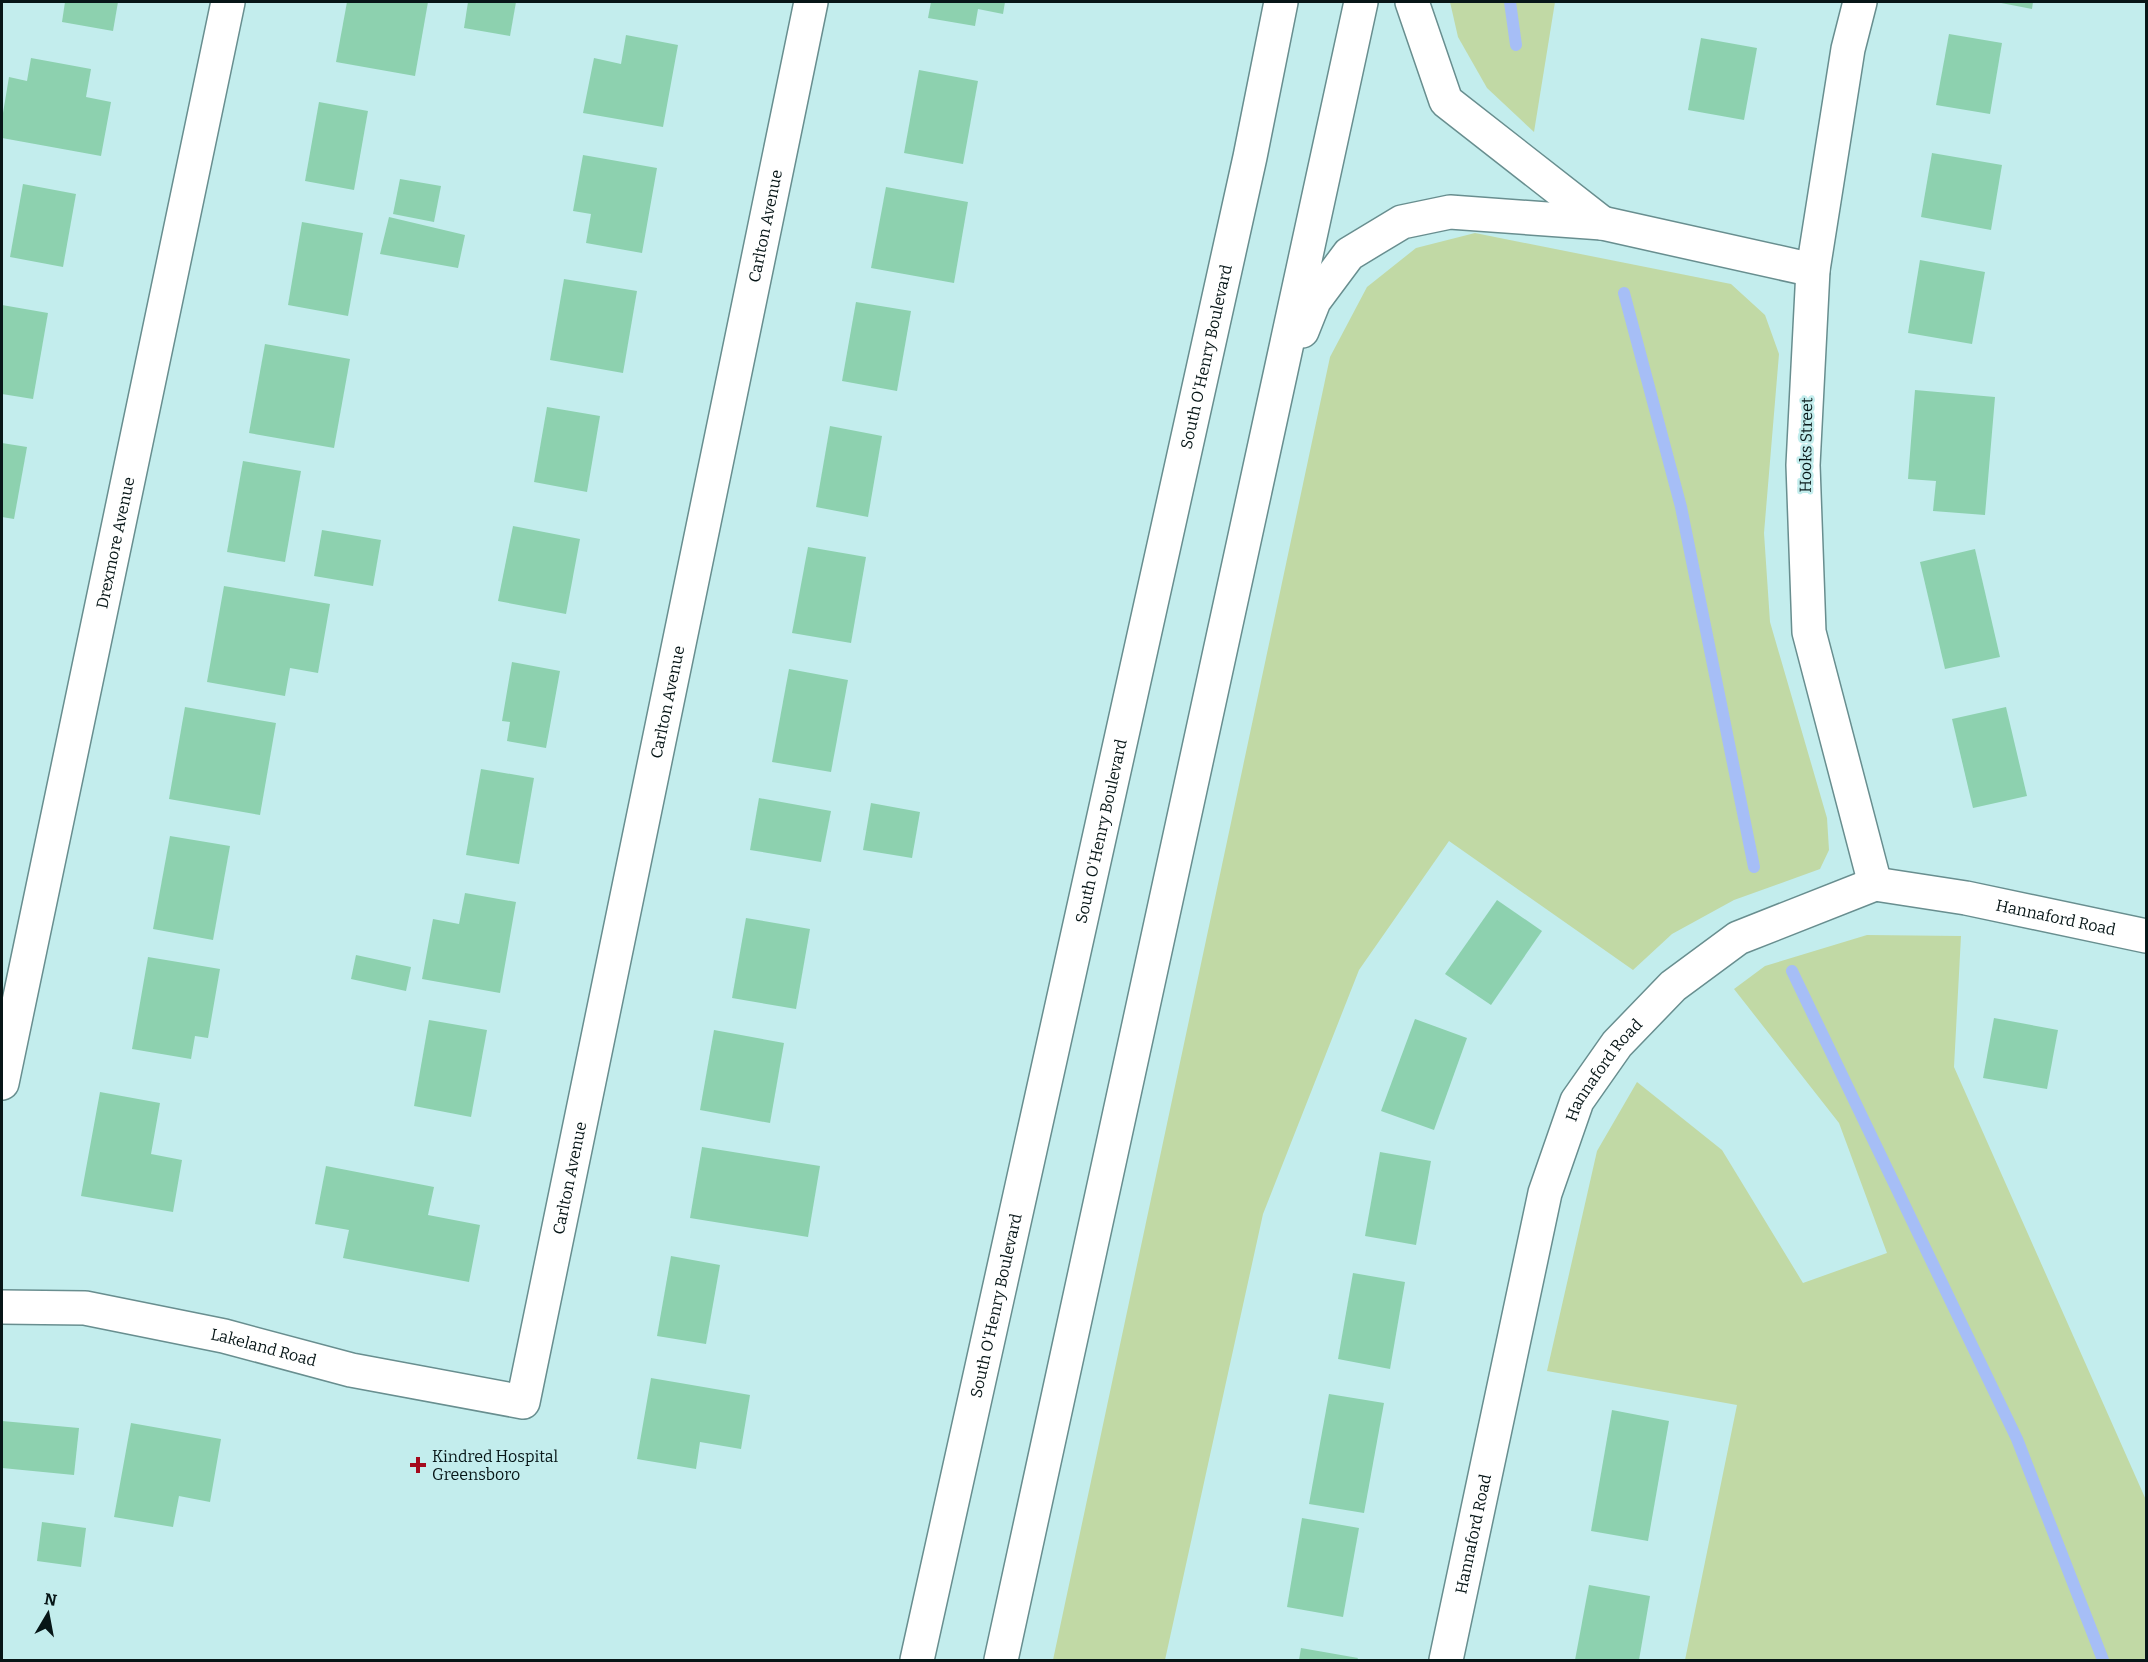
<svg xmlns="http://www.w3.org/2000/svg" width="2148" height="1662" font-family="Bitter,serif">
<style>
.green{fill:#c1d9a5}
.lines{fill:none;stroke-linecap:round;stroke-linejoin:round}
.stream{stroke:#a6bef6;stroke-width:12}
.building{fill:#8dd1af}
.minor-casing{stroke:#688e8f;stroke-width:36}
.motorway-casing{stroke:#688e8f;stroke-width:36}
.minor{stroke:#fff;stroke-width:33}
.motorway{stroke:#fff;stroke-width:33}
.poi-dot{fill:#a40a1d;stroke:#c3eded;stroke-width:2}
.labels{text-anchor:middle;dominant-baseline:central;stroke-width:5;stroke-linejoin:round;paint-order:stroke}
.street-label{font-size:16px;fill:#071617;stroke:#c3eded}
.poi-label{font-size:16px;fill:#071617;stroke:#c3eded;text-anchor:start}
</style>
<rect width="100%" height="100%" fill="#c3eded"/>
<!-- green -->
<g class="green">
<path d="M1450,2h105l-21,130 -47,-44 -29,-51z"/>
<path d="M1475,233l256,51 34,31 14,39 -15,179 6,89 57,196 2,32 -9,19 -86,31 -62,34 -39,36 -184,-129 -90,129 -96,244 -98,446h-112l277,-1303 37,-70 49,-39z"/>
<path d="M1867,935l94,1 -7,131 192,433v160h-461l52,-255 -190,-34 50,-220 40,-69 85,68 81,133 84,-30 -48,-130 -105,-134 31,-23z"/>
</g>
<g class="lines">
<!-- stream -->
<g class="stream">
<path d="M1510,2l6,43"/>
<path d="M1624,293l57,214 73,360"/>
<path d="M1792,971l225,468 86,221"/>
</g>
</g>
<!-- building -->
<g class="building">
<path d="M65,2h53l-5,29 -51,-9z"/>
<path d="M347,2h81l-13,74 -79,-14z"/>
<path d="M468,2h48l-6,34 -46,-8z"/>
<path d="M931,2h74l-2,12 -25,-5 -3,17 -47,-8z"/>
<path d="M1996,2h37l-1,7z"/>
<path d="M1949,34l53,9 -12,71 -54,-9z"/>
<path d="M626,35l52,10 -15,82 -80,-14 11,-55 27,6z"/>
<path d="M1701,38l56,10 -13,72 -56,-10z"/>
<path d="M31,58l60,11 -5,28 25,5 -10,54 -99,-18v-19l7,-42 18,4z"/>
<path d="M919,70l59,11 -15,83 -59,-11z"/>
<path d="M319,102l49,9 -14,79 -49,-9z"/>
<path d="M1932,153l70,12 -11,65 -70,-13z"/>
<path d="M583,155l74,13 -15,85 -56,-10 5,-29 -18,-3z"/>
<path d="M400,179l41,7 -7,36 -41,-8z"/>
<path d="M23,184l53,10 -13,73 -53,-10z"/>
<path d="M886,187l82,15 -14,81 -83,-15z"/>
<path d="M389,217l76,18 -7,33 -78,-14z"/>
<path d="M302,222l61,11 -15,83 -60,-11z"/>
<path d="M1920,260l65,12 -13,72 -64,-11z"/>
<path d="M564,279l73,12 -14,82 -73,-13z"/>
<path d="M856,302l55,9 -14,80 -55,-10z"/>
<path d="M2,305l46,8 -15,86 -31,-5z"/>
<path d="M265,344l85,15 -16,89 -85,-15z"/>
<path d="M1915,390l80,7 -10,118 -52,-4 3,-30 -28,-2z"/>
<path d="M547,407l53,9 -13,76 -53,-10z"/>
<path d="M830,426l52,10 -14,81 -52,-10z"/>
<path d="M2,443l25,4 -13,72 -12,-2z"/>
<path d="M243,461l58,10 -16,91 -58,-10z"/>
<path d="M513,526l67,13 -14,75 -68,-13z"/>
<path d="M322,530l59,10 -8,46 -59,-10z"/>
<path d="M808,547l58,10 -15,86 -59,-10z"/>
<path d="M1975,549l25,108 -55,12 -25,-107z"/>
<path d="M224,586l106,18 -12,69 -28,-5 -5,28 -78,-14z"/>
<path d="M512,662l48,9 -14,77 -39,-7 3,-19 -8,-1z"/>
<path d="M789,669l59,11 -17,92 -59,-10z"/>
<path d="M185,707l91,16 -16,92 -91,-16z"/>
<path d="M2006,707l21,89 -54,12 -21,-89z"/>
<path d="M481,769l53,9 -15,86 -53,-9z"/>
<path d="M759,798l72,13 -10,51 -71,-12z"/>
<path d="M871,803l49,9 -8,46 -49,-8z"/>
<path d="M170,836l60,10 -17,94 -60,-11z"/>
<path d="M465,893l51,9 -16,91 -78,-14 11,-60 26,5z"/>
<path d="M1497,900l45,31 -51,74 -46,-31z"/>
<path d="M746,918l64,11 -14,80 -64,-11z"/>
<path d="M356,955l55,12 -5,24 -55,-12z"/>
<path d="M148,957l72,12 -12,69 -13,-2 -4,23 -59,-10z"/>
<path d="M1994,1018l64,12 -11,59 -64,-11z"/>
<path d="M1415,1019l52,19 -33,92 -53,-19z"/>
<path d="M429,1020l58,10 -16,87 -57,-11z"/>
<path d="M714,1030l70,13 -14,80 -70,-13z"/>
<path d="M100,1092l60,11 -9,51 31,6 -9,52 -92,-16z"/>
<path d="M702,1147l118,19 -12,71 -118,-19z"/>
<path d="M1380,1152l51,9 -15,84 -51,-9z"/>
<path d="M326,1166l108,21 -6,28 52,10 -11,57 -126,-24 6,-28 -34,-6z"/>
<path d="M671,1256l49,9 -14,79 -49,-8z"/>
<path d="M1353,1273l52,9 -15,87 -52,-10z"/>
<path d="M651,1378l99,17 -9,54 -41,-7 -4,27 -59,-10z"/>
<path d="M1329,1394l55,9 -20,110 -55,-9z"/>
<path d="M1612,1410l57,11 -21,120 -57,-10z"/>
<path d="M2,1421l77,7 -5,47 -72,-7z"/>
<path d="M131,1423l90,16 -11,63 -31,-6 -6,31 -59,-10z"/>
<path d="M1302,1518l57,10 -16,89 -56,-10z"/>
<path d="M42,1522l44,6 -5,39 -44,-6z"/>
<path d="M1589,1585l61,11 -11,64h-64z"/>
<path d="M1301,1648l57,10 -1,2h-58z"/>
</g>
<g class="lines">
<!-- minor casing -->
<g class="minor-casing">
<g id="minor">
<path d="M1860,2l-12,47 -35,221 -10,195 6,167 66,252"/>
<path id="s1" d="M2,1083l226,-1081"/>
<path id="s2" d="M2,1307l83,1 139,28 127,34 172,32 288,-1400"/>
<path id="s3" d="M1446,1660l99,-467 32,-92 40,-57 56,-58 65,-48 137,-54 91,14 180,38"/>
</g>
</g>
<!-- motorway casing -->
<g class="motorway-casing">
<g id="motorway">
<path d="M1412,2l34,99 156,122"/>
<path d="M1302,331l12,-30 35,-47 53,-32 48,-10 152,11 211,47"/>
<path id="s4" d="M917,1660l333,-1503 31,-155"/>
<path d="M1001,1660l360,-1658"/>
</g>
</g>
<!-- minor -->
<use href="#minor" class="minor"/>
<!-- motorway -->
<use href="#motorway" class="motorway"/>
</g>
<!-- markers -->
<path class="poi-dot" d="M415 1456h6v6h6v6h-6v6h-6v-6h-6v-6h6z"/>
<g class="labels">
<!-- street labels -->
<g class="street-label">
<text stroke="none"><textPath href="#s2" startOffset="1732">Carlton Avenue</textPath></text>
<text stroke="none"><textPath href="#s4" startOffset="1335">South O'Henry Boulevard</textPath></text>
<text transform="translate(1806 445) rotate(-89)">Hooks Street</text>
<text stroke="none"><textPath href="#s1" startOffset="552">Drexmore Avenue</textPath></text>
<text stroke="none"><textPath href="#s2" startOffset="1246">Carlton Avenue</textPath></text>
<text stroke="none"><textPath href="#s4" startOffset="849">South O'Henry Boulevard</textPath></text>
<text stroke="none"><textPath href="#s3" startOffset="1137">Hannaford Road</textPath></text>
<text stroke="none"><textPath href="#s3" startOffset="615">Hannaford Road</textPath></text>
<text stroke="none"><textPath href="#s2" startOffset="760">Carlton Avenue</textPath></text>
<text stroke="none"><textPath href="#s4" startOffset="363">South O'Henry Boulevard</textPath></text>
<text stroke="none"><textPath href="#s2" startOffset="266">Lakeland Road</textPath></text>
<text stroke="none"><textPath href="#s3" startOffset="129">Hannaford Road</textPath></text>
</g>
<!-- poi labels -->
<g class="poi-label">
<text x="432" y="1456">Kindred Hospital<tspan x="432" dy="18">Greensboro</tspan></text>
</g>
</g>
<!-- border -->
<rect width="2148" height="1662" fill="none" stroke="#071617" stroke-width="6"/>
<!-- north arrow -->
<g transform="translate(48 1614) rotate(10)" stroke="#c3eded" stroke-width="4.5" paint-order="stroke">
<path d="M0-4.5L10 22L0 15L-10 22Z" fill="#071617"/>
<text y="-9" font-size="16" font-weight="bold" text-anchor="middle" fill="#071617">N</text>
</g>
</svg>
